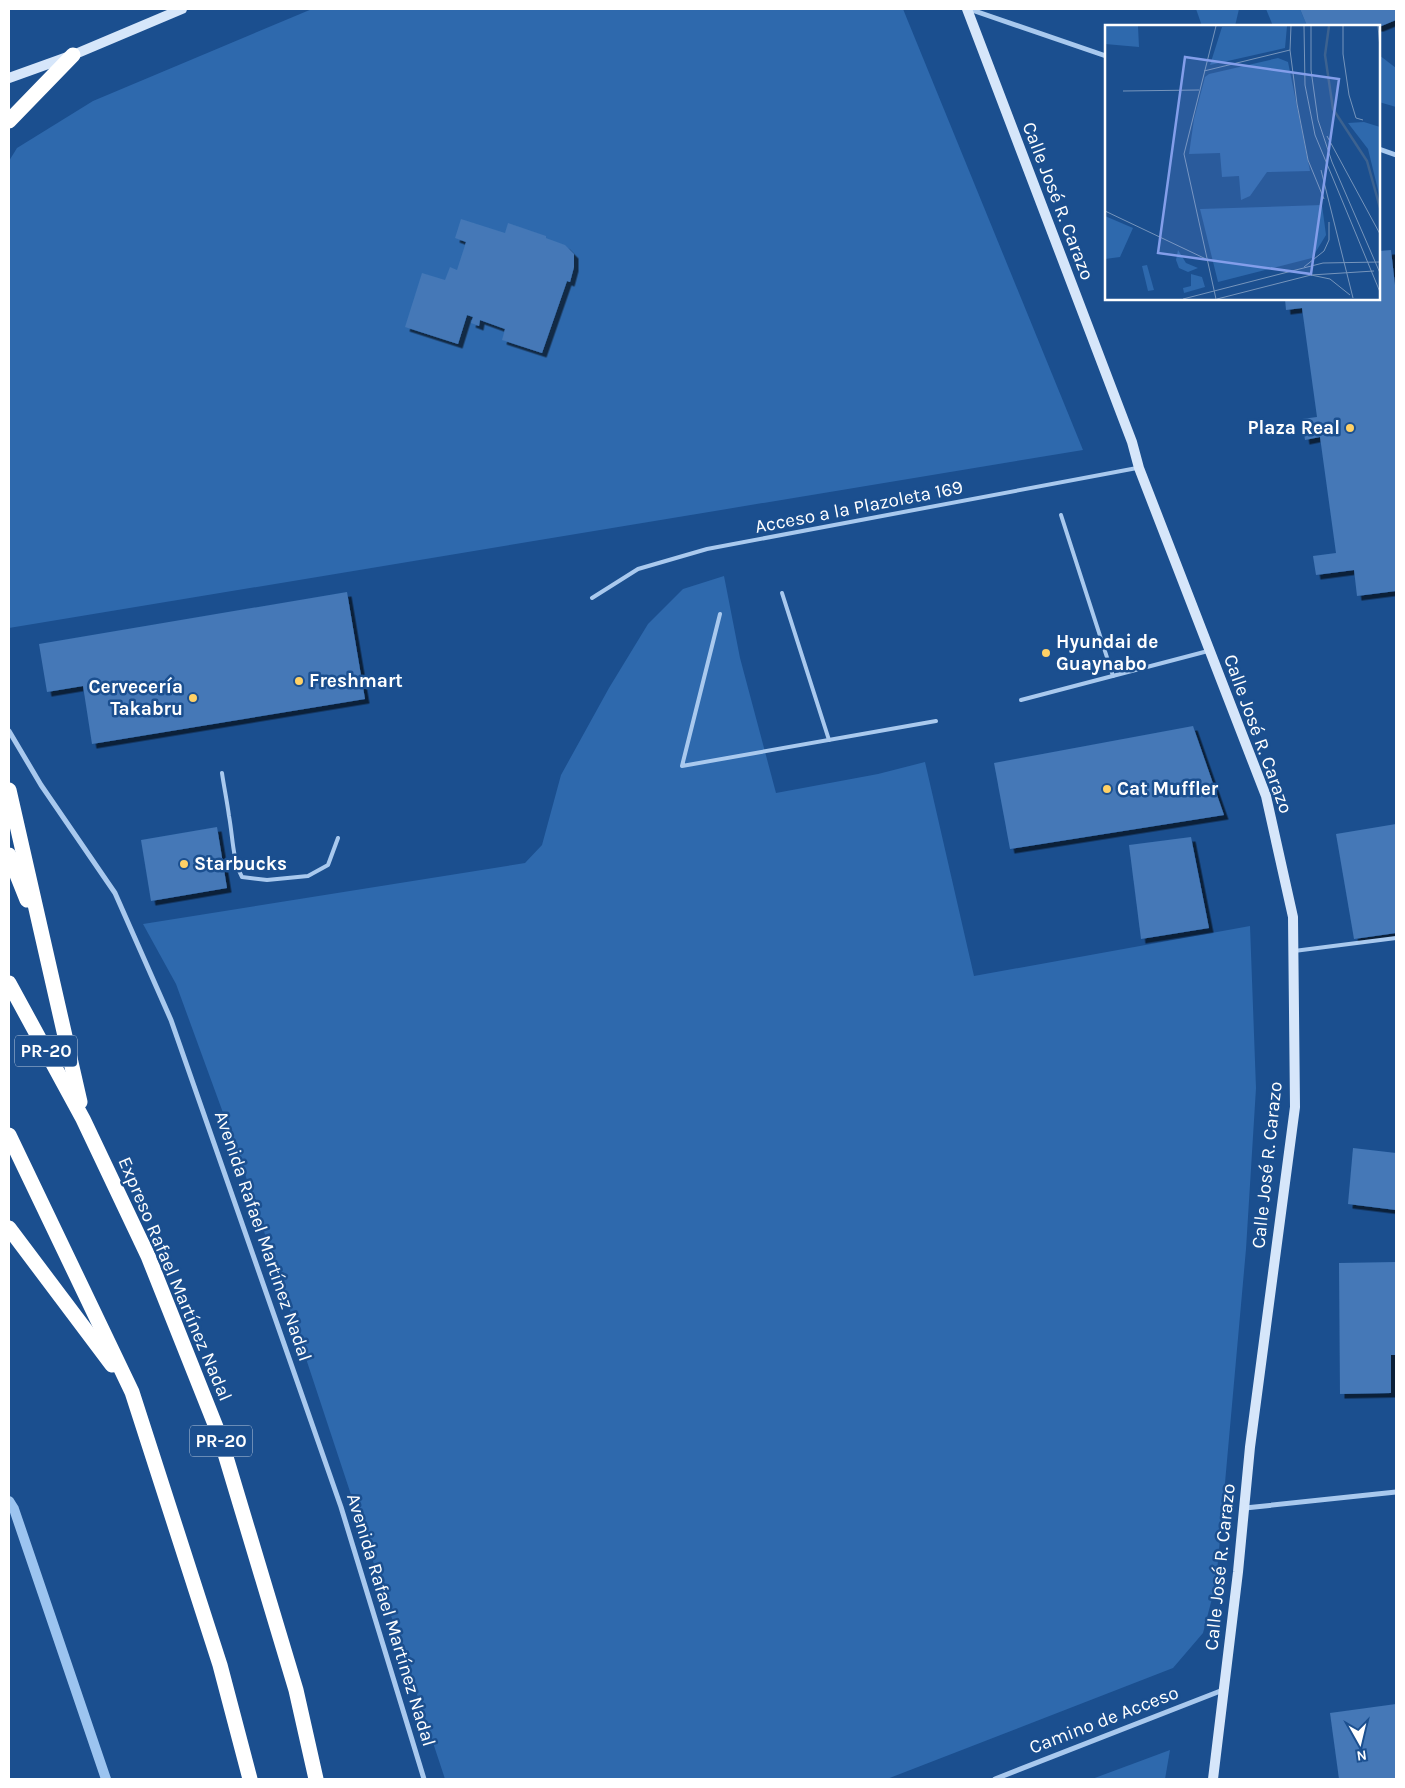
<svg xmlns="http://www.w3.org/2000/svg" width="1405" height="1788" font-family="Karla,sans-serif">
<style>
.green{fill:#2e69ad}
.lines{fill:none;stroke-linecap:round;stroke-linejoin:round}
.stream{stroke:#9cc4f0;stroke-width:10}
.building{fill:#4478b7;filter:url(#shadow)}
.lane{stroke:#a9c9ee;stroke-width:4}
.street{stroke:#a9c9ee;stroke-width:5}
.secondary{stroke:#d6e6fa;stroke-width:10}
.highway{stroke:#fff;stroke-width:15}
.poi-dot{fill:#ffd166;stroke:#1b4f8f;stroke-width:2}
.labels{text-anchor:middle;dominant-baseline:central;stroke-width:5;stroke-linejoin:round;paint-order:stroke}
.shield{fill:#1b4f8f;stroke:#bbcadd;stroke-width:1}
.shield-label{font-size:18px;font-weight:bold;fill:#fff}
.street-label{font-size:19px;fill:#fff;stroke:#1b4f8f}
.poi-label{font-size:19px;font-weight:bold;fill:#fff;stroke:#1b4f8f;text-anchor:start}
.inset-river{fill:none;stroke:#3c6290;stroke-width:2.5}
.inset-road{fill:none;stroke:#7695bc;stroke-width:1}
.view{fill:#839eea;fill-opacity:0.15;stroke:#839eea;stroke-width:2.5}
.inset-edge{fill:none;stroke:#fff;stroke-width:2.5}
</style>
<defs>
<filter id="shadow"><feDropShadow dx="4.5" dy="4.5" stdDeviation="0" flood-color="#0009"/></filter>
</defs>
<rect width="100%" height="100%" fill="#1b4f8f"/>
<!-- green -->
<g class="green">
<path d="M312,9h591l180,441 -1074,178v-467l8,-13 76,-47z"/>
<path d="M1196,9h43l-4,17h-33z"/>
<path d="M1266,9h34l7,17h-34z"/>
<path d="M1379,55l17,13v39l-17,-5z"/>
<path d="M724,576l16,82 36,135 102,-19 47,-12 49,214 276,-50 6,162 -10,161 -30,334 -13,50 -30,35 -286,111h-442l-204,-617 -65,-178 -33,-60 382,-61 17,-18 19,-70 48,-87 39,-64 35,-35z"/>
<path d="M1170,1750l-5,29h-73z"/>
</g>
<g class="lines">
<!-- stream -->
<path class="stream" d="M9,1501l5,8 92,270"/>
</g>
<!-- building -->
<g class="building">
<path d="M1300,9h96v11l-17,7 -72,-1z"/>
<path d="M461,219l44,14 3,-10 38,13v2l19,7 9,9v13l-4,15 -3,-1 -25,72 -40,-13 3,-11 -25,-9 -1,6 -8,-3 2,-6 -6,-2 -9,29 -53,-17 17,-54 23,7 5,-13 7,3 9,-28 -11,-4z"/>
<path d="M1391,250l5,44v297l-39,5 -3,-26 -38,5 -3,-19 23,-3 -16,-116 -15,3 -3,-21 15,-2 -15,-109 -16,2 -1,-11h94v-48z"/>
<path d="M347,592l18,107 -273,45 -9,-58 -36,6 -8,-48z"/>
<path d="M1193,726l31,89 -214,34 -16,-86z"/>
<path d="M1396,824v109l-42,6 -18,-105z"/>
<path d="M217,827l10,61 -76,13 -10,-61z"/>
<path d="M1191,837l18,91 -68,11 -12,-94z"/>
<path d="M1353,1148l43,5v57l-48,-6z"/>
<path d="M1396,1262v93h-5v38l-51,1 -1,-131z"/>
<path d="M1396,1704v75h-57l-9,-66z"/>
</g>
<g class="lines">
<!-- lane -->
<g class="lane">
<path d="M1061,515l52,161"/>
<path d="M782,593l47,147"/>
<path d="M592,598l46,-29 69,-20 430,-81"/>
<path d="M720,614l-38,152 254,-45"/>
<path d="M1021,700l187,-49"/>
<path d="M222,773c2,14 5,28 7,43 4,21 3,42 13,61l25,3 41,-4 20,-11 10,-27"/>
<path d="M1294,951l102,-13"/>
</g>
<!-- street -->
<g class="street">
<path d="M969,9l137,47"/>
<path d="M1379,149l17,6"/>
<path d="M9,731l32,54 74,108 56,127 170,487 83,272"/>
<path d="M1245,1508l151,-16"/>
<path d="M995,1779l228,-89"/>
</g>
<!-- secondary -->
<g class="secondary">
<path d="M967,9l165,433 7,26 127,328 27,121 2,190 -45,340 -12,125 -25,207"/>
<path d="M9,78l64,-23 109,-46"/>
</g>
<!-- highway -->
<g class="highway">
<path d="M9,121l64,-66"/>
<path d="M9,790l71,312"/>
<path d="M9,855l18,45"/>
<path d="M9,983l74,136 65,137 72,181 76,253 20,89"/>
<path d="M9,1135l123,257 88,273 30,114"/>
<path d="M9,1228l103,137"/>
</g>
</g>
<!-- markers -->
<g class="poi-dot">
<circle cx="1350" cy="428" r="5"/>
<circle cx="1046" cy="653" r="5"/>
<circle cx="299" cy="681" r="5"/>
<circle cx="193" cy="698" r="5"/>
<circle cx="1107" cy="789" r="5"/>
<circle cx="184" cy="864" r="5"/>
</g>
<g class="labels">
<!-- shield labels -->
<g class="shield">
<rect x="15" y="1035.5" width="62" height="31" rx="4"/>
<rect x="190" y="1425.5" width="62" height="31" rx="4"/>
</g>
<g class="shield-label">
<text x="46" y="1051">PR-20</text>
<text x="221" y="1441">PR-20</text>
</g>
<!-- street labels -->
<g class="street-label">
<text transform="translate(1058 201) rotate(69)">Calle José R. Carazo</text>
<text transform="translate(859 507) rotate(-11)">Acceso a la Plazoleta 169</text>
<text transform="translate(1258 734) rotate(70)">Calle José R. Carazo</text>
<text transform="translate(1267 1165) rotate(-84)">Calle José R. Carazo</text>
<text transform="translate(263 1236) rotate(71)">Avenida Rafael Martínez Nadal</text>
<text transform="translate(175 1279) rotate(67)">Expreso Rafael Martínez Nadal</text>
<text transform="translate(1220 1567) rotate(-84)">Calle José R. Carazo</text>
<text transform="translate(391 1620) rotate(73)">Avenida Rafael Martínez Nadal</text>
<text transform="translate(1104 1720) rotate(-21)">Camino de Acceso</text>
</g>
<!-- poi labels -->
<g class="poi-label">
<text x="1340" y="428" text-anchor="end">Plaza Real</text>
<text x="1056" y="642">Hyundai de<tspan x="1056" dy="22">Guaynabo</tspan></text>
<text x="309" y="681">Freshmart</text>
<text x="183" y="687" text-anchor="end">Cervecería<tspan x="183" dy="22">Takabru</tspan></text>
<text x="1117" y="789">Cat Muffler</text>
<text x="194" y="864">Starbucks</text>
</g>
</g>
<!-- overview -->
<g transform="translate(1105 25)">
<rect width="275" height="275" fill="#1b4f8f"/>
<path d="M0,1h33l1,21 -34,-3zM182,1l-2,22 -75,17 12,-38zM173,33l10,4 22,109 -43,1 -17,24 -9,4 -2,-24 -17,1 -2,-24 -31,1 5,-35 11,-42 4,-3zM259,97l16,5v71l-12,-49 -20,-26zM217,180l4,30 -14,23 -94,24 -18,-73zM0,191l28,12 -13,29 -15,2zM73,225l8,13 12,5 -10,4 -9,-4 -3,-8zM42,240l7,25 -6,1 -6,-25zM86,249l11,3 3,10 -21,6 -1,-5 8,-2z" fill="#2e69ad"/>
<path class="inset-river" d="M224,1l-4,29 8,54 34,52 13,47"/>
<path class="inset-road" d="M111,1l-32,128 32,145M186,1l-1,24 7,54 11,56 16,39M199,1l1,59 10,50 65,157M206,1v44l7,50 14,42 48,111M238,1v28l6,41 7,23 7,2M273,1l2,22M99,46l86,-21M18,66l76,-1M222,111l53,98M216,145l32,128M0,186l101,48M199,242l20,-16 5,-11v-18M206,250l19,4 20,16M78,274l140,-36 57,-1M112,274l94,-24 63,-4"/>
<path class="view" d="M80,32l154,22 -28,195 -153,-21z"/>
<rect width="275" height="275" class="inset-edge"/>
</g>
<!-- border -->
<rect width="1405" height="1788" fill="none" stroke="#ffffff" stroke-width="20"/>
<!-- north arrow -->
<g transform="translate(1360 1743) rotate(172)" stroke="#1b4f8f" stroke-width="4" paint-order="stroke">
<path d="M0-4L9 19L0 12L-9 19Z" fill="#ffffff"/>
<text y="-8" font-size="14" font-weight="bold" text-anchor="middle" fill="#ffffff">N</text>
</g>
</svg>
